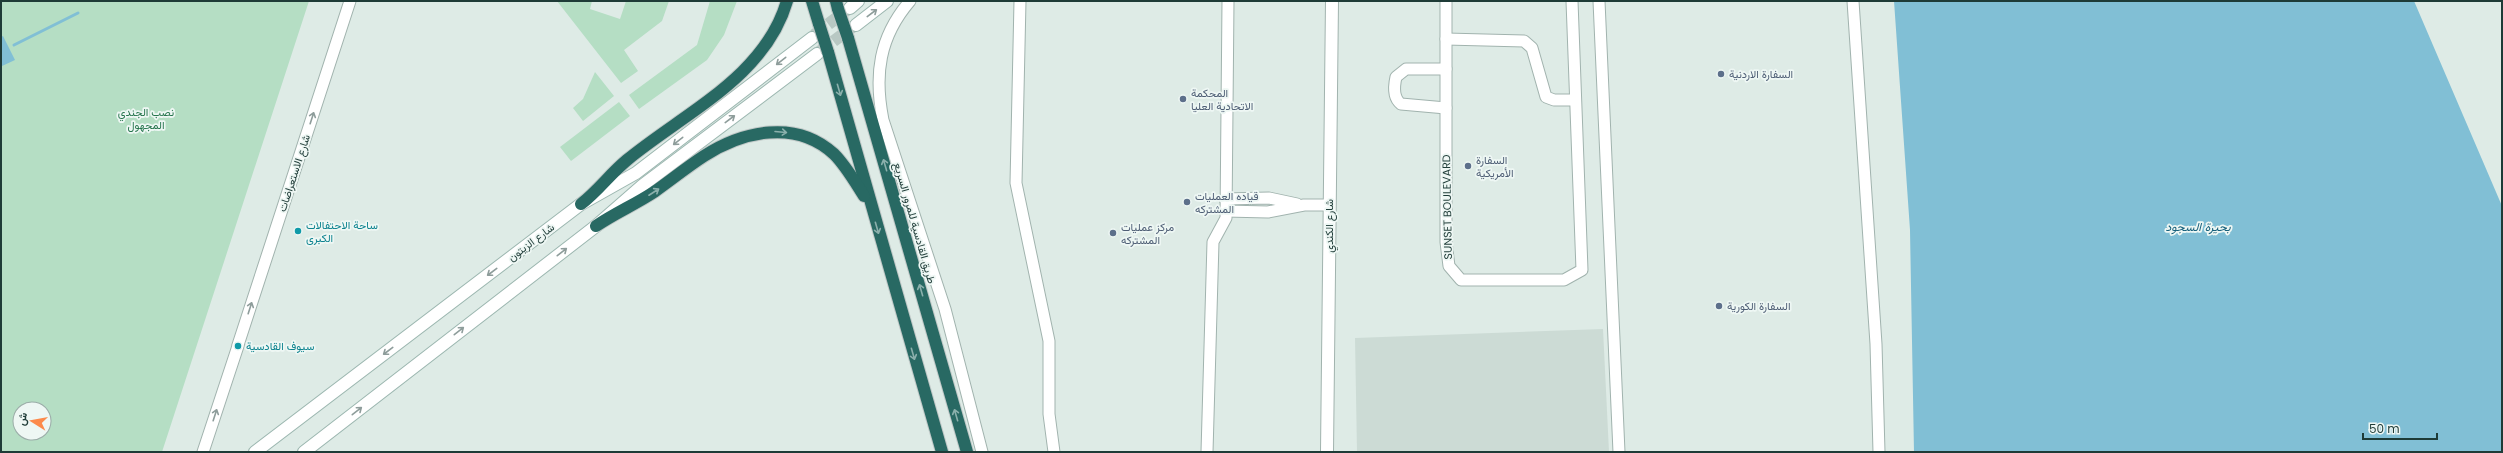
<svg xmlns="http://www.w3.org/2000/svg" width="2503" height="453" font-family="Poppins,Vazirmatn,sans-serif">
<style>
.built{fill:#ccdbd5}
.green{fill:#b5dec4;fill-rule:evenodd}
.water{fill:#81bfd5}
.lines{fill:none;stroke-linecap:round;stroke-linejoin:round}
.stream{stroke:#81bfd5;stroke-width:3}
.secondary-tunnel{stroke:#b8c8c3;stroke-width:12;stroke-dasharray:12 6;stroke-linecap:butt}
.minor-casing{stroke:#a1b3ae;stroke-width:13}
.tertiary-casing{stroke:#a1b3ae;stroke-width:14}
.secondary-casing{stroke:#9cb7b0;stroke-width:14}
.motorway-casing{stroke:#c0c8c7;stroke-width:14}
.minor{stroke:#fff;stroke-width:11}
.tertiary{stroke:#fff;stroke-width:12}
.secondary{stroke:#fff;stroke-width:12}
.motorway{stroke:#286963;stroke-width:12}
.motorway-bridge-casing{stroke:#c0c8c7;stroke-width:14;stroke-linecap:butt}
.motorway-bridge{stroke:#286963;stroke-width:12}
.oneway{stroke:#8e9d9b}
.oneway2{stroke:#8bb0ac}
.service-dot{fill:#5c6f8a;stroke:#eef7f4;stroke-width:1.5}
.culture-dot{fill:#0f9aa8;stroke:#eef7f4;stroke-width:1.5}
.labels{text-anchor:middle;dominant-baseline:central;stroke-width:3.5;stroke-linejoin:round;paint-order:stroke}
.service-label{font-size:11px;fill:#4e5e75;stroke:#eef7f4;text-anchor:start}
.park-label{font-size:11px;fill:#26754d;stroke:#eef7f4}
.street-label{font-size:11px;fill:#1e3b37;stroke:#eef7f4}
.culture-label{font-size:11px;fill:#0d838f;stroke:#eef7f4;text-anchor:start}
.water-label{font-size:12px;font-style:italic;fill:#155f7b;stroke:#eef7f4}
</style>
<rect width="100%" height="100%" fill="#deebe6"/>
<!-- built -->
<path class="built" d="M1603,329l6,123h-252l-2,-114z"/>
<!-- green -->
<g class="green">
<path d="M1,1h308l-147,451h-161zM20,409h24v24h-24z"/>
<path d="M557,1h35l-2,8 30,10 6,-18h43l-7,20 -38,29 14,21 -17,12z"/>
<path d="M710,1h27l-13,34 -17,25 -68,49 -10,-14 68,-50z"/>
<path d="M595,72l19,24 -31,25 -10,-13 10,-9z"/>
<path d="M619,102l11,14 -59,45 -11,-14z"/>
</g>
<!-- water -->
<g class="water">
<path d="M1894,1h520l88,205v246h-588l-4,-222z"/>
<path d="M3,36l12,24 -13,6 -1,-29z"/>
</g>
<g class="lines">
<!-- stream -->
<path class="stream" d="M14,45l64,-32"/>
<!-- secondary-tunnel -->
<g class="secondary-tunnel">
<path d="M814,35l33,-25"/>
<path d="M819,52l35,-26"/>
</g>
<!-- minor casing -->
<g class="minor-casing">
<g id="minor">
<path d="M910,1c-31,36 -36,74 -27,119l62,189 37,143"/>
<path d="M1020,1l-4,182 33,158v73l5,38"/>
<path d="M1446,1v241l3,24 12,14h103l18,-10 -10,-269"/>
<path d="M1599,1l20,451"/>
<path d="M1853,1l23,343 3,108"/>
<path d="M1446,39l78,2 8,7 14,49 8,3h21"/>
<path d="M1446,69h-40l-10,8c-2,9 -3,21 5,27l45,4"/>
<path d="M1225,199l44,-1 28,6"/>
<path d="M1225,211l43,1 36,-7h25"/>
<path d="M238,345l112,-344"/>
<path d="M203,452l35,-106"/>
<path d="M1207,452l6,-210 13,-24 2,-217"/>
</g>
</g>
<!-- tertiary casing -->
<g class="tertiary-casing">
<path id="tertiary" d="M1327,452l5,-451"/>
</g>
<!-- secondary casing -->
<g class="secondary-casing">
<g id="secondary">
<path d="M850,8l8,-7"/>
<path d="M856,25l31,-24"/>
<path d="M255,452l326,-248 55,-31 176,-135"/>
<path d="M304,452l292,-226 47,-41 174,-131"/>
</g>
</g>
<!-- motorway casing -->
<g class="motorway-casing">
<g id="motorway">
<path d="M812,1l7,23"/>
<path d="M836,1l2,8"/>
<path d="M848,38l119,414"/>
<path d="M828,52l114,400"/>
<path d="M581,204c17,-13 29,-30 46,-44 57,-47 138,-83 160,-159"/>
<path d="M596,226c19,-13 40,-22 58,-34 17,-12 33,-25 50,-36 39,-25 92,-37 130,-2 12,12 21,28 30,42"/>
</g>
</g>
<!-- minor -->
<use href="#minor" class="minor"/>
<!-- tertiary -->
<use href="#tertiary" class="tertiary"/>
<!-- secondary -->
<use href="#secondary" class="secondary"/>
<!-- motorway -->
<use href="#motorway" class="motorway"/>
<!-- motorway-bridge casing -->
<g class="motorway-bridge-casing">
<g id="motorway-bridge">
<path d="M838,9l10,29"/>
<path d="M819,24l9,28"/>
</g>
</g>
<!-- motorway-bridge -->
<use href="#motorway-bridge" class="motorway-bridge"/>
</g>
<!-- one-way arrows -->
<defs><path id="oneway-shaft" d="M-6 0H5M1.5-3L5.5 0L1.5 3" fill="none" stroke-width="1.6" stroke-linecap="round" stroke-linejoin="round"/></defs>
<g class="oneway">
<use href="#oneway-shaft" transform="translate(872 13) rotate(-37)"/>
<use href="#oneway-shaft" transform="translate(781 61) rotate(142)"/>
<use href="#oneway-shaft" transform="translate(312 118) rotate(-72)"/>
<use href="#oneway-shaft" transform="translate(730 119) rotate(-37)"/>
<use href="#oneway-shaft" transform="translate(678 141) rotate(142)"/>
<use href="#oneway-shaft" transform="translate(562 252) rotate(-38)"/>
<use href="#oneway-shaft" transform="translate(492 272) rotate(143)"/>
<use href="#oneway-shaft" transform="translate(250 308) rotate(-72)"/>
<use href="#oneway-shaft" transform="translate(459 331) rotate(-38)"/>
<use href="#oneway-shaft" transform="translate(388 351) rotate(143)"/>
<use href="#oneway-shaft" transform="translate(357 411) rotate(-38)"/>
<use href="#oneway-shaft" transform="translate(215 415) rotate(-72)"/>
</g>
<g class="oneway2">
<use href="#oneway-shaft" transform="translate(839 90) rotate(74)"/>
<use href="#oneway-shaft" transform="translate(781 132) rotate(5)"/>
<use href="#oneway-shaft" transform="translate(885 165) rotate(-106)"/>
<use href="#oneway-shaft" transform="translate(654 192) rotate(-33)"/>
<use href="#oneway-shaft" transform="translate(877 228) rotate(74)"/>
<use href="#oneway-shaft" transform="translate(921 290) rotate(-106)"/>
<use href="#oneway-shaft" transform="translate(913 354) rotate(74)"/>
<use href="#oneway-shaft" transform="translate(956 415) rotate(-106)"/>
</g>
<!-- markers -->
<g class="service-dot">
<circle cx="1721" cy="74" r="4"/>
<circle cx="1183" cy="99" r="4"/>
<circle cx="1468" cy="166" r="4"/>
<circle cx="1187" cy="202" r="4"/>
<circle cx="1113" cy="233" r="4"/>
<circle cx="1719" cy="306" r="4"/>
</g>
<g class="culture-dot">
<circle cx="298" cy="231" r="4"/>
<circle cx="238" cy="346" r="4"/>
</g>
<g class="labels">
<!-- service labels -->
<g class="service-label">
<text x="1729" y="74">السفارة الاردنية</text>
<text x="1191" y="93">المحكمة<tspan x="1191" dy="13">الاتحادية العليا</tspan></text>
<text x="1476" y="160">السفارة<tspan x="1476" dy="13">الأمريكية</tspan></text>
<text x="1195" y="196">قياده العمليات<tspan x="1195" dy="13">المشتركه</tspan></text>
<text x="1121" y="227">مركز عمليات<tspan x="1121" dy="13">المشتركه</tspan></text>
<text x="1727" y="306">السفارة الكورية</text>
</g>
<!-- park labels -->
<g class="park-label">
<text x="146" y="112">نصب الجندي<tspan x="146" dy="13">المجهول</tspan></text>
</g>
<!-- street labels -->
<g class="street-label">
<text transform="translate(294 173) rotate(-72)">شارع الاستعراضات</text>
<text transform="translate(1447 207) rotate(-91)">SUNSET BOULEVARD</text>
<text transform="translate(915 223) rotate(74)">طريق القادسية للمرور السريع</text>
<text transform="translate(1329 226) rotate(-90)">شارع الكندي</text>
<text transform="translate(531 242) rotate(-37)">شارع الزيتون</text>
</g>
<!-- culture labels -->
<g class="culture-label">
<text x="306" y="225">ساحة الاحتفالات<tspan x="306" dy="13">الكبرى</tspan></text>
<text x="246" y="346">سيوف القادسية</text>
</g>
<!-- water labels -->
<g class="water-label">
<text x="2198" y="226">بحيرة السجود</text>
</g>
</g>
<!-- border -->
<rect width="2503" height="453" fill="none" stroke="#1e3b37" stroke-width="4"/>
<!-- north arrow -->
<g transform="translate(32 421) rotate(281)"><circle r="19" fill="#eef7f4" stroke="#9baca8"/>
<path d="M0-3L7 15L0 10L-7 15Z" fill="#fc8a4b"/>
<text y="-6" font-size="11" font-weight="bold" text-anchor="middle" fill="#1e3b37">ش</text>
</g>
<!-- scale -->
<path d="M2363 433v6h74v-6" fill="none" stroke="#1e3b37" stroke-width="2"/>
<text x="2369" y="433" font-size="12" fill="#1e3b37" stroke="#eef7f4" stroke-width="3" paint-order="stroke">50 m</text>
</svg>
